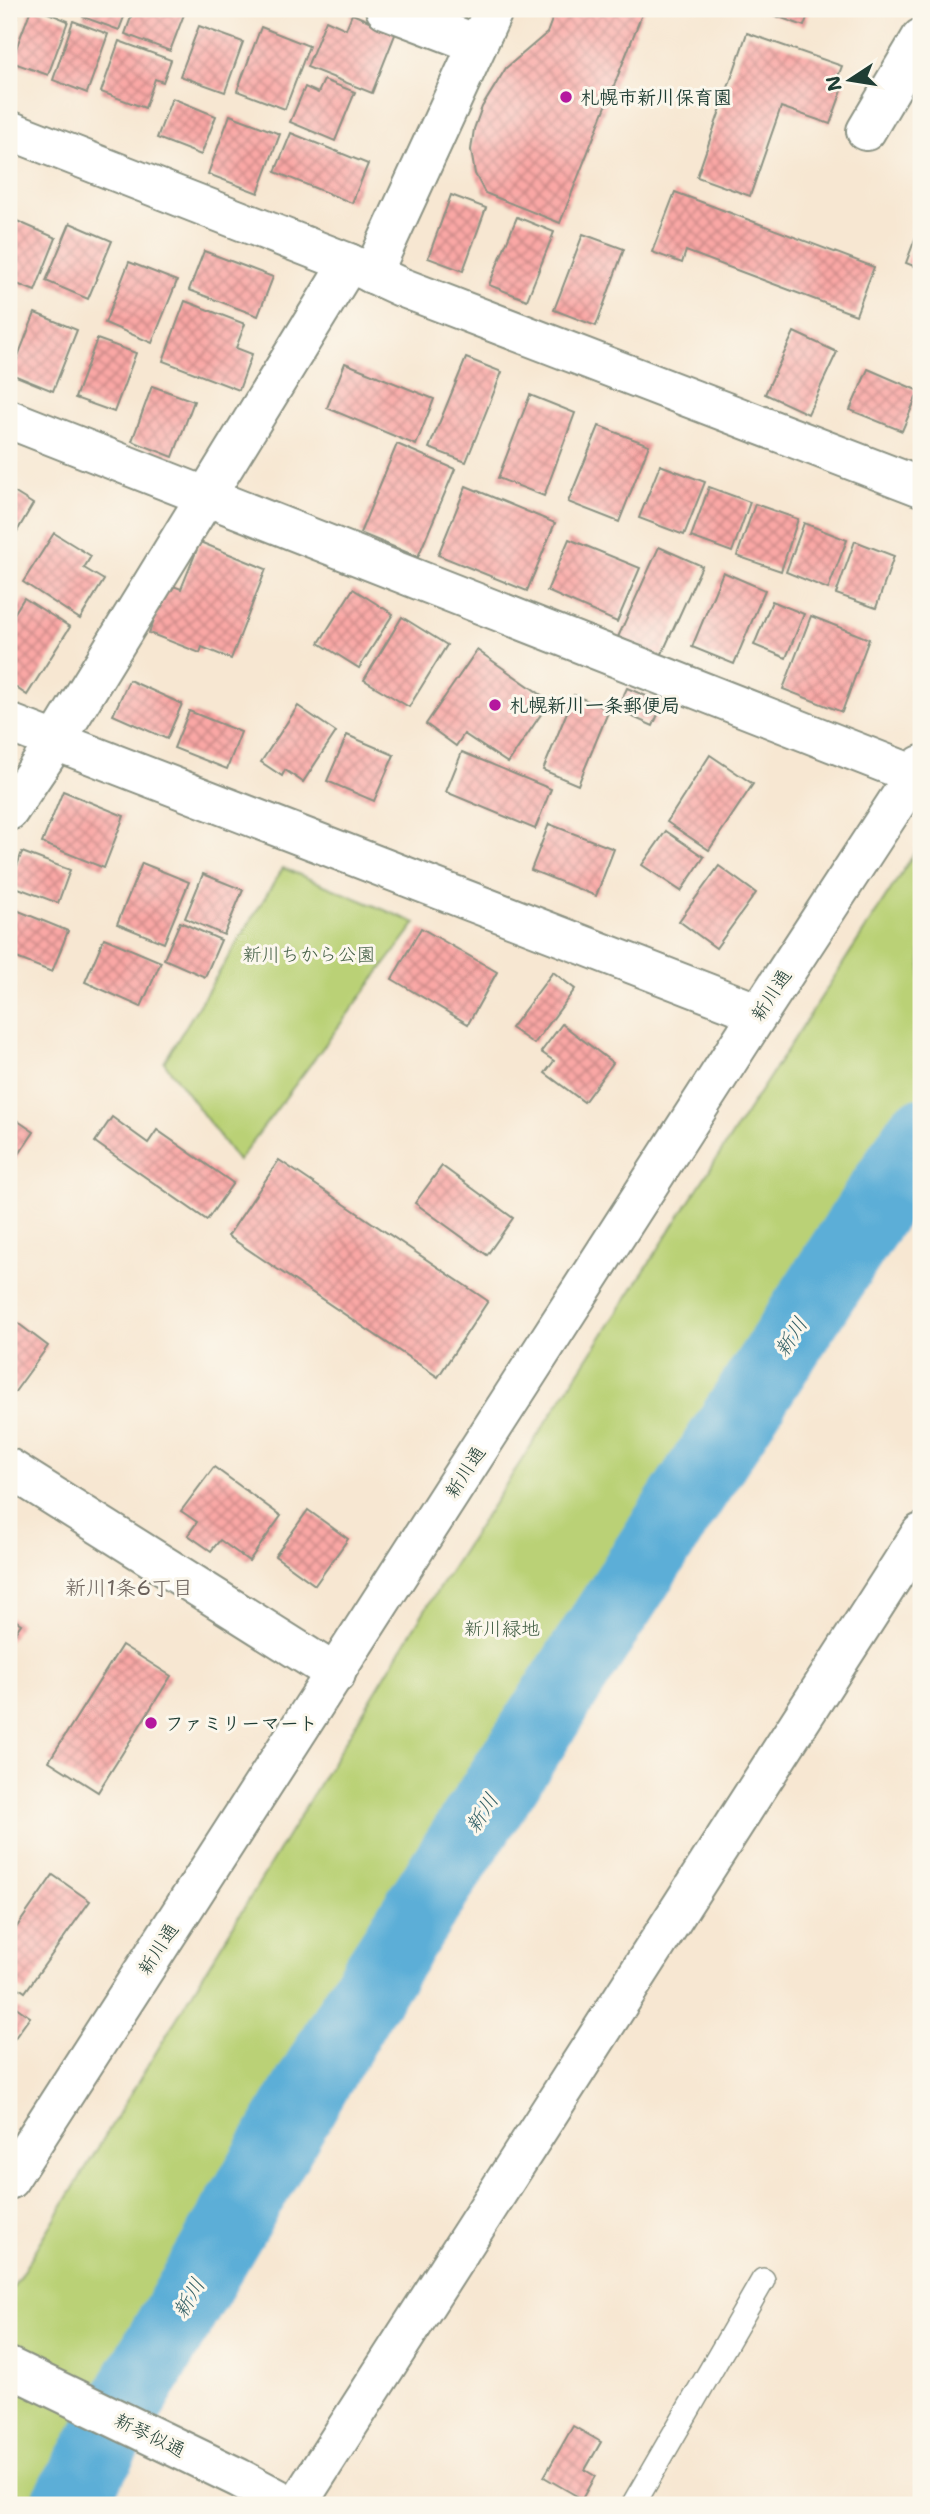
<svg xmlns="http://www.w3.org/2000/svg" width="930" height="2514" font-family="'Shantell Sans','Klee One',sans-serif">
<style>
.green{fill:#bad176;stroke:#6c8755;stroke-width:2}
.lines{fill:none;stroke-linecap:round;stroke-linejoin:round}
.river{stroke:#5baed7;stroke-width:74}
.building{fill:url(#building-cross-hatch)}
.service-casing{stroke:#8b9283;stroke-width:26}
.minor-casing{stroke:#8b9283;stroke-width:42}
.tertiary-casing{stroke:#8b9283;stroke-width:42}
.service{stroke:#fff;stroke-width:23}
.minor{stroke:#fff;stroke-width:38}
.tertiary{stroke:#fff;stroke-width:38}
.poi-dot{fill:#b5179e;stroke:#fbf7ec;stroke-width:2.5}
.labels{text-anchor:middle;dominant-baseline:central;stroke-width:6;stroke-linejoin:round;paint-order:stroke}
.poi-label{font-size:19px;font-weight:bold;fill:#1f3d34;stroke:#fbf7ec;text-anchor:start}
.park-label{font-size:19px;fill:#3e5b41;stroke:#fbf7ec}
.street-label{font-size:19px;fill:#1f3d34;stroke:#fbf7ec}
.water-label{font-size:21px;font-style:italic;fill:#315f65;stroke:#fbf7ec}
.neighbourhood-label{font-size:21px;fill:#6c625c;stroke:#fbf7ec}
</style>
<defs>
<pattern id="building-cross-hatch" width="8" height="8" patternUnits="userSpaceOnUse" patternTransform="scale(1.75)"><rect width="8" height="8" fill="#faa7a5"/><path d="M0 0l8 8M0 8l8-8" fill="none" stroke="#ca8987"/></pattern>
</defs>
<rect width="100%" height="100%" fill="#fbf7ec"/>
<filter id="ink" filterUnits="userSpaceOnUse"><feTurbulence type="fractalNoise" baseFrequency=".0143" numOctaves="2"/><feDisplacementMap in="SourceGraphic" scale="14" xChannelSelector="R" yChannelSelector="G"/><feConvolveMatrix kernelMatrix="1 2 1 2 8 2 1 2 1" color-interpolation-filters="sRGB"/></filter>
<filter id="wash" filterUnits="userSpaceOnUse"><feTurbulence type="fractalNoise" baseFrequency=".00686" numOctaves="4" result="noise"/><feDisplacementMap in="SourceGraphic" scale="28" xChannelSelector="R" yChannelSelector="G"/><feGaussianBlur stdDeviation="1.57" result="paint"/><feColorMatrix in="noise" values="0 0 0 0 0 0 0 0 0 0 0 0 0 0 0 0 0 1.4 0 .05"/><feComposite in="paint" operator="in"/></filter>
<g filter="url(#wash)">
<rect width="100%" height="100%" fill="#f7e7d2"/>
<!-- green -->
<g class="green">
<path d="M921,843v270l-895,1392h-17v-211l419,-689z"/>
<path d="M283,868l133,55 -178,238 -74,-99z"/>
</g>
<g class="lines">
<!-- river -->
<path class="river" d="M68,2505l291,-501 562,-869"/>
</g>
<g id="blocks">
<!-- building -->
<g class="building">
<path d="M9,9h11l-11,27z"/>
<path d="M31,9h7l30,12 -20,54 -37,-13z"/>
<path d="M86,9h41l-8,21 -36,-13z"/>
<path d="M134,9h52l-16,42 -45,-17z"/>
<path d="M556,9h88l-84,214 -75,-30 -10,-19 -4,-24 3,-21 8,-22 24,-39 41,-35z"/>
<path d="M756,9h54l-6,17z"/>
<path d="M352,14l44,18 -24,61 -65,-26 19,-47 20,9z"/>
<path d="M73,21l35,13 -21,59 -34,-13z"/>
<path d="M199,26l44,16 -18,50 -45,-16z"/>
<path d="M261,27l48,19 -24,63 -48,-18z"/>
<path d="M747,33l95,33 -6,16 8,3 -14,39 -49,-17 -31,89 -53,-19z"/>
<path d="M119,41l52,19 -8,22 -8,-3 -10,29 -44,-16z"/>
<path d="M324,80l31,12 -20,49 -45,-19 15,-35 13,6z"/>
<path d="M172,98l44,18 -15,39 -44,-17z"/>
<path d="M230,115l50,19 -22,59 -50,-19z"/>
<path d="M291,133l77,31 -16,39 -77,-31z"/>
<path d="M675,192l199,75 -18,48 -170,-64 -4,12 -30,-11z"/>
<path d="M451,195l35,13 -23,63 -35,-13z"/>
<path d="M517,217l37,15 -27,68 -38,-15z"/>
<path d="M10,218l46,20 -21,53 -26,-10z"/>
<path d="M70,223l42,18 -24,58 -42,-18z"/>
<path d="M921,223v46l-15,-6z"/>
<path d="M583,234l41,15 -28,77 -42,-16z"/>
<path d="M204,251l69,26 -15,39 -69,-26z"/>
<path d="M129,262l48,19 -25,62 -47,-20z"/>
<path d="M185,301l60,23 -9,24 16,6 -13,36 -76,-29z"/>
<path d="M35,313l42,17 -24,61 -42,-17z"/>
<path d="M794,332l43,20 -29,62 -43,-20z"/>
<path d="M97,339l39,14 -22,59 -39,-14z"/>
<path d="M466,358l36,14 -36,90 -37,-14z"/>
<path d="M345,363l89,36 -18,46 -89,-37z"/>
<path d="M868,369l51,22 -17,40 -52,-21z"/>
<path d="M152,386l42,15 -21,56 -41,-16z"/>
<path d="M530,395l45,18 -31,83 -46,-18z"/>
<path d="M599,426l50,19 -30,77 -51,-20z"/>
<path d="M397,444l58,25 -37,88 -58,-24z"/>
<path d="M660,465l45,17 -21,53 -45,-17z"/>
<path d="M466,486l89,37 -28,68 -89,-36z"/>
<path d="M709,487l41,15 -18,50 -41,-15z"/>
<path d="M9,489l24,15 -24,41z"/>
<path d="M755,504l43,15 -17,52 -44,-15z"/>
<path d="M804,523l43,17 -19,49 -42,-17z"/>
<path d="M54,533l37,23 -7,12 20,12 -24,39 -57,-37z"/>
<path d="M569,539l71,29 -23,54 -70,-31z"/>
<path d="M855,541l39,15 -18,52 -40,-14z"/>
<path d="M200,542l66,27 -35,90 -29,-12 -2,6 -51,-20 19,-49 13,5z"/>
<path d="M659,547l43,19 -41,90 -43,-19z"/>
<path d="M723,572l42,18 -31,74 -42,-17z"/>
<path d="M353,589l40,25 -34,54 -40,-25z"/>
<path d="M24,598l46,29 -43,68 -18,-12v-61z"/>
<path d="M772,601l32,13 -18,44 -32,-13z"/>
<path d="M811,616l58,23 -27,73 -59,-23z"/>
<path d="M402,617l45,28 -38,62 -45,-27z"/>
<path d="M477,650l73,51 -42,62 -44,-29 -8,12 -30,-22z"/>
<path d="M129,680l53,24 -15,35 -54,-24z"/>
<path d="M627,688l36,15 -10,23 -36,-16z"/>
<path d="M574,695l35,15 -31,75 -35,-15z"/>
<path d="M298,706l38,26 -33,50 -18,-12 -3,6 -21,-14z"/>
<path d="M189,711l52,21 -14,37 -53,-21z"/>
<path d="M347,735l47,20 -20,46 -47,-20z"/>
<path d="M462,752l89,37 -16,40 -89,-37z"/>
<path d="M710,755l43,29 -44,66 -42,-28z"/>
<path d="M63,791l61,25 -20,52 -62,-25z"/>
<path d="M549,824l65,25 -18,47 -65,-26z"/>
<path d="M666,831l38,26 -23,34 -39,-26z"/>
<path d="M22,852l48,18 -12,33 -48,-18z"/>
<path d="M142,863l47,19 -25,61 -47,-19z"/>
<path d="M719,866l37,27 -40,55 -37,-27z"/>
<path d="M203,874l40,16 -19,45 -39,-17z"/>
<path d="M9,907l59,24 -16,41 -43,-17z"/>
<path d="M180,922l41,18 -16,37 -41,-18z"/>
<path d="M421,928l76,44 -29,52 -76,-45z"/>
<path d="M104,938l57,24 -20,45 -56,-25z"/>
<path d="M553,972l22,17 -41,55 -23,-16z"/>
<path d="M562,1024l51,39 -29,39 -39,-29 9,-12 -13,-9z"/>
<path d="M9,1115l25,17 -25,37z"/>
<path d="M112,1117l36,26 9,-13 76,53 -26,37 -112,-78z"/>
<path d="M279,1160l209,141 -50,76 -210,-141z"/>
<path d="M442,1166l71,52 -26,37 -72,-52z"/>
<path d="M15,1321l33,25 -39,54v-71z"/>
<path d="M214,1467l67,49 -32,45 -29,-21 -9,11 -23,-16 9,-13 -16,-11z"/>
<path d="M308,1510l40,29 -33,46 -40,-29z"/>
<path d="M9,1616l12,8 -12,18z"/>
<path d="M122,1645l49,31 -73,116 -49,-31z"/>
<path d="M53,1875l37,26 -65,91 -16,-11v-43z"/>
<path d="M9,2002l21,15 -21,29z"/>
<path d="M573,2426l28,16 -16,28 10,6 -13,23 -38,-22z"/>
</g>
</g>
</g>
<g filter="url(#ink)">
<use href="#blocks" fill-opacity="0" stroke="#8b9283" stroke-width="2"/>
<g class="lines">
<!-- service casing -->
<g class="service-casing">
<path id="service" d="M633,2505l130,-225"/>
</g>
<!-- minor casing -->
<g class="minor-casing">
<g id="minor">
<path d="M385,9l92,35"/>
<path d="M9,130l340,133 52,24 520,200"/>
<path d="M866,131l55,-93"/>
<path d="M372,274l122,-265"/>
<path d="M9,419l906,356"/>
<path d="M9,723l750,290"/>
<path d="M9,811l47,-70 293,-478"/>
<path d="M9,1468l327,206"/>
</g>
</g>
<!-- tertiary casing -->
<g class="tertiary-casing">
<g id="tertiary">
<path d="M9,2180l750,-1167 162,-248"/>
<path d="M9,2367l230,111 51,27"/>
<path d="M297,2505l624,-972"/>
</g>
</g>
<!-- service -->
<use href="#service" class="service"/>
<!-- minor -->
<use href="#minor" class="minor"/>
<!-- tertiary -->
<use href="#tertiary" class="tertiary"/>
</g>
</g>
<!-- markers -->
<g class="poi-dot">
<circle cx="566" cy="97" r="7"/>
<circle cx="495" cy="705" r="7"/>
<circle cx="151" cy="1723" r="7"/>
</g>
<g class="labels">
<!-- poi labels -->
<g class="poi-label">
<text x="580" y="97">札幌市新川保育園</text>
<text x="509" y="705">札幌新川一条郵便局</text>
<text x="165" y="1723">ファミリーマート</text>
</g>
<!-- park labels -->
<g class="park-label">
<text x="309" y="954">新川ちから公園</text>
<text x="502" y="1628">新川緑地</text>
</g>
<!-- street labels -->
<g class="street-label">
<text transform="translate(771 995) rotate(-57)">新川通</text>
<text transform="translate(465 1472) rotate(-57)">新川通</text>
<text transform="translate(158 1949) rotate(-57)">新川通</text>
<text transform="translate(150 2435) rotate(26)">新琴似通</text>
</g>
<!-- water labels -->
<g class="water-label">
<text transform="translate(791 1337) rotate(-57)">新川</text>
<text transform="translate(482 1813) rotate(-57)">新川</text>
<text transform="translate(189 2298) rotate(-60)">新川</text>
</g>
<!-- neighbourhood labels -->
<g class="neighbourhood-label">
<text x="129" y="1588">新川1条6丁目</text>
</g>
</g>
<!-- margin -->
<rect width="930" height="2514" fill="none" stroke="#fbf7ec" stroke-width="35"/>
<!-- north arrow -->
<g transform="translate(850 80) rotate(258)" stroke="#fbf7ec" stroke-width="5" paint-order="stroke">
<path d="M0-5L12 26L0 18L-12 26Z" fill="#1f3d34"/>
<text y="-10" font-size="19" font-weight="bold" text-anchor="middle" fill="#1f3d34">N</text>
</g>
</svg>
